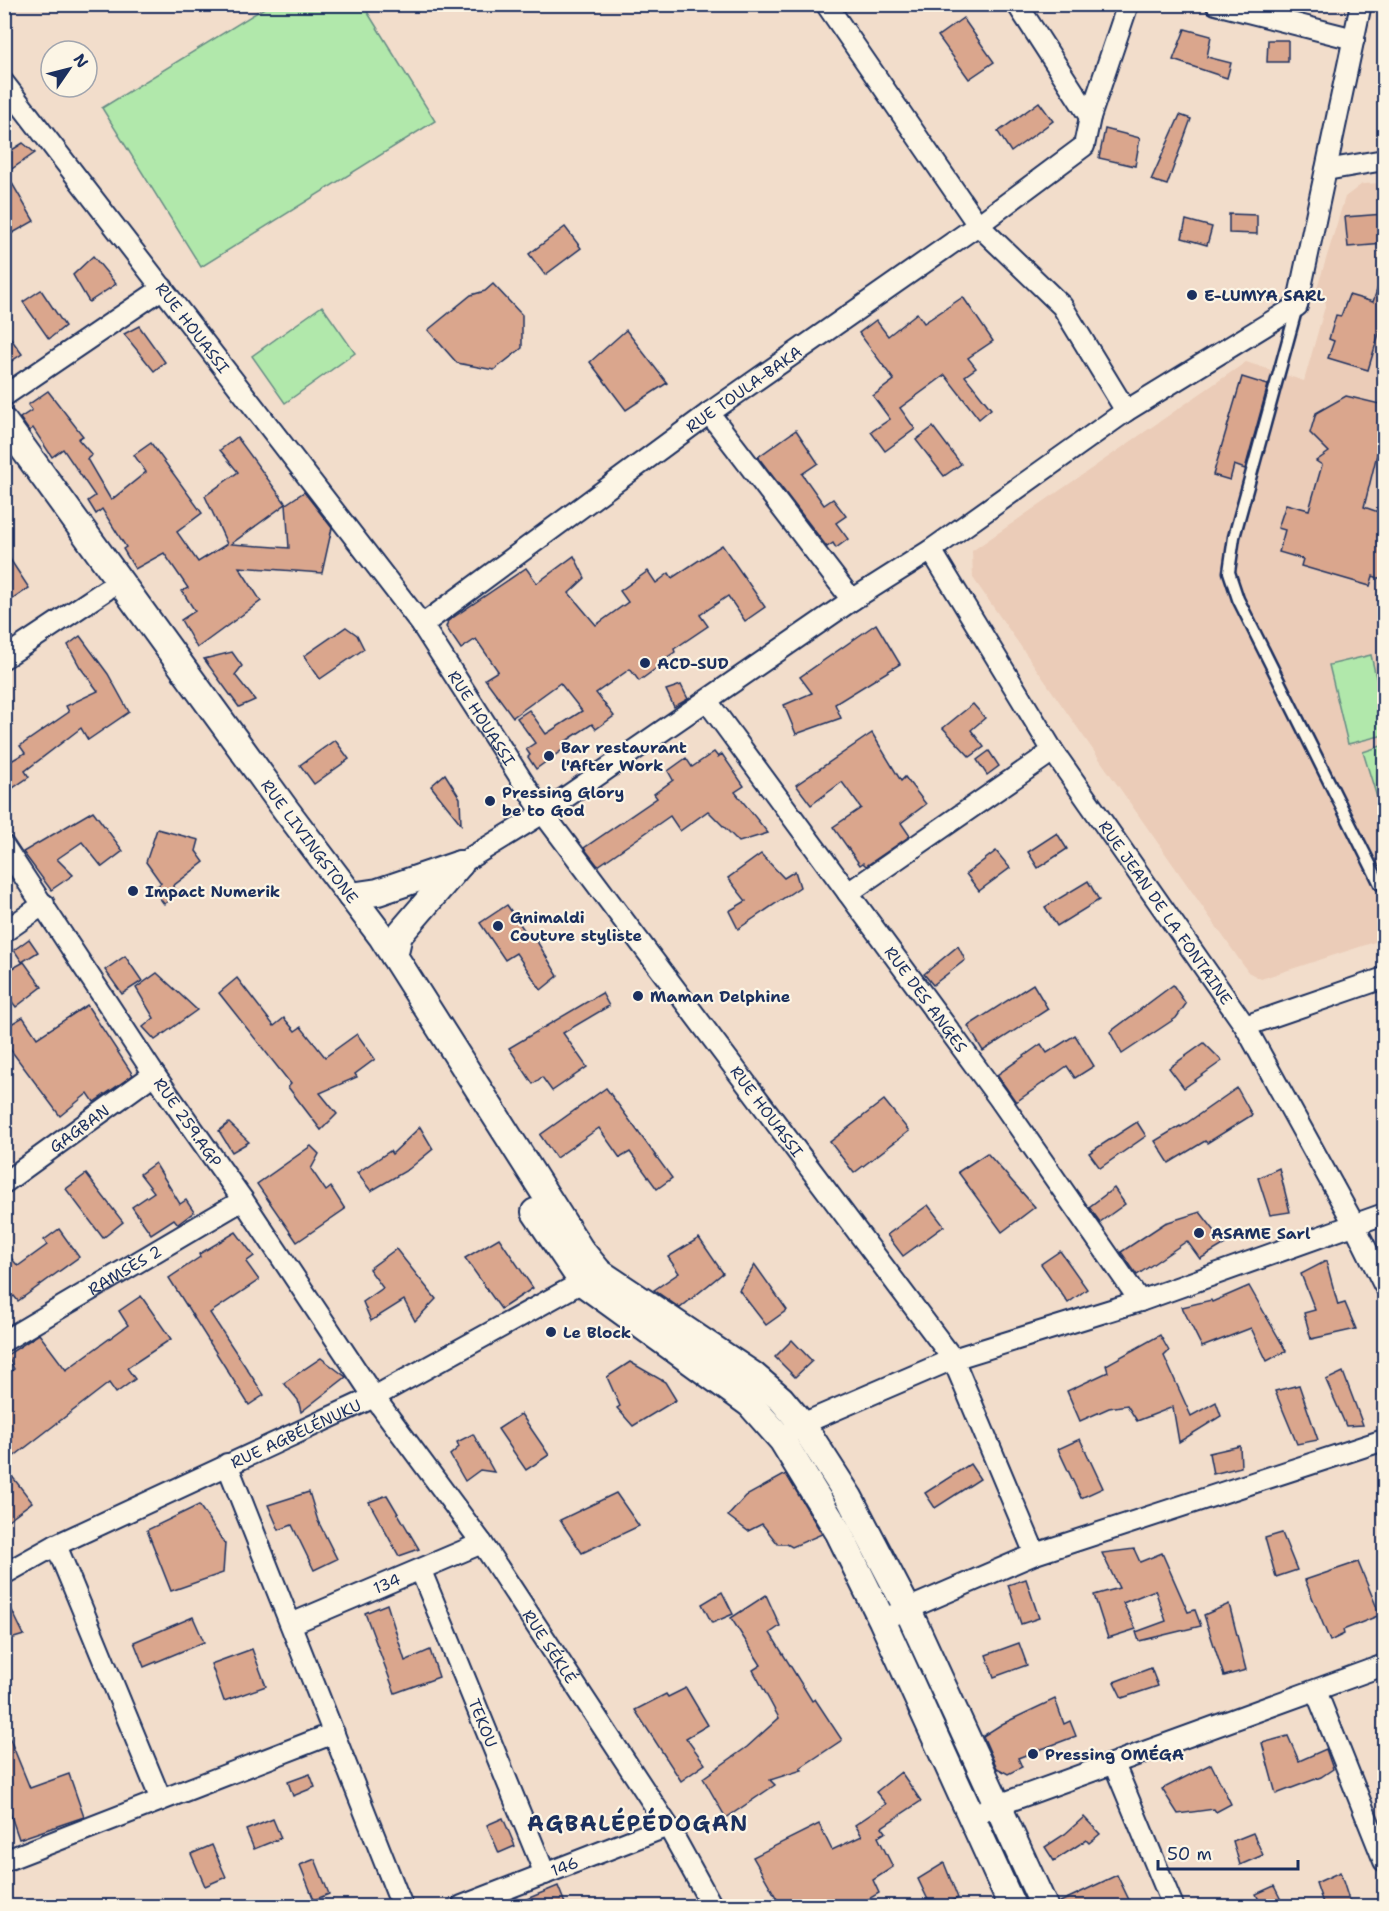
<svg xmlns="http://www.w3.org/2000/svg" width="1389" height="1911" font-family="'Shantell Sans',sans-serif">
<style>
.built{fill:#ebccb8}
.green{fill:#b1e8ab;stroke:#668c84;stroke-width:1.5}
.building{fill:#daa68d;stroke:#1b2f5e;stroke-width:1.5;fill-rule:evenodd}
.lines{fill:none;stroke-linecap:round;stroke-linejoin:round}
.service-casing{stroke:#1b2f5e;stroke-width:15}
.minor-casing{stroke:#1b2f5e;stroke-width:24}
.tertiary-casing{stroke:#1b2f5e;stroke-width:30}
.service{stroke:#fcf5e5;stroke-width:10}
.minor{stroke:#fcf5e5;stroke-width:20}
.tertiary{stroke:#fcf5e5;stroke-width:26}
.poi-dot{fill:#1b2f5e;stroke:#fcf5e5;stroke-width:2}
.labels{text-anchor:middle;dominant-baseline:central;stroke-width:4.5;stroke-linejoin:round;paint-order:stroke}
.poi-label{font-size:16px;font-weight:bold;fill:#1b2f5e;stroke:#fcf5e5;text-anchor:start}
.street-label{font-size:16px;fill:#1b2f5e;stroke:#fcf5e5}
.district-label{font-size:22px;font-weight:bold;letter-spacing:1.5px;fill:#1b2f5e;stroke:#fcf5e5}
</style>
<rect width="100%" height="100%" fill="#f2ddcb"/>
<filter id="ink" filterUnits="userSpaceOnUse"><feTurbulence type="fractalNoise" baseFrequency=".0167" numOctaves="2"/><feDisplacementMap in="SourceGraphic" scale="12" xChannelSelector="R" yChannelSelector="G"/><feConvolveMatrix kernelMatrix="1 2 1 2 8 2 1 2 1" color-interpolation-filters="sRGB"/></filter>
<g filter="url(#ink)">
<!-- built -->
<path class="built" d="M1384,183v756l-123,40 -13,-7 -275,-394 -1,-27 274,-189 58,19 22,-78 -10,-11 29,-95 17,-13z"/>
<!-- green -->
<g class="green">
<path d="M363,5l72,116 -234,146 -99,-159 167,-103z"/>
<path d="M322,306l33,47 -70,50 -33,-47z"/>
<path d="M1371,655l13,57v23l-36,9 -19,-79z"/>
<path d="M1384,745v75l-21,-68z"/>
</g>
<!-- building -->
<g class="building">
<path d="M963,18l31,44 -25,17 -31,-43z"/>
<path d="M1185,29l26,7 -4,21 24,6 -4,15 -54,-18z"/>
<path d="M1268,40h20v22h-21z"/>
<path d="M1039,102l14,19 -42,31 -13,-20z"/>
<path d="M1180,115l11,4 -24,66 -16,-5z"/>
<path d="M1105,129l35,9 -5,28 -36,-8z"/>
<path d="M23,143l12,10 -29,20 28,48 -30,17v-83z"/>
<path d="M1229,214l28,1v19l-28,-1z"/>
<path d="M1384,214v30l-36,3 -3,-30z"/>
<path d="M1186,220l26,7 -5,18 -25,-7z"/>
<path d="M565,227l16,21 -36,27 -16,-21z"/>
<path d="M93,256l23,28 -27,18 -16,-27z"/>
<path d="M1382,275l2,1v52l-3,-1 -13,43 -40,-12 6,-17 -5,-2 7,-24 5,1 8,-21 24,7z"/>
<path d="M493,284l29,31v33l-28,22 -37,-7 -29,-33 43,-35 14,-4z"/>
<path d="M41,290l24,36 -16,13 -26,-37z"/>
<path d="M963,297l30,44 -25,17 8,10 -11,8 26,33 -12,10 -34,-44 -45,33 15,21 -30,22 -14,-19 19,-13 -17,-23 21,-16 -35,-47 17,-13 12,16 29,-23 7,10z"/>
<path d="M139,326l26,36 -11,9 -30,-37z"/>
<path d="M4,329l18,25 -18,12z"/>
<path d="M626,330l41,53 -41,27 -36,-48z"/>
<path d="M1242,377l26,8 -23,84 -11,-4 -4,15 -17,-5z"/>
<path d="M48,391l35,45 -5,3 14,16 -5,4 24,41 35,-28 -12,-17 17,-12 51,70 -25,19 21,30 29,-18 -22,-48 33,-24 -18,-22 17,-13 49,67 18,-12 28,36 -10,45 -83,-6 22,34 -64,47 -16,-28 14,-9 -13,-20 6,-3 -24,-35 -29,16 -12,-20 3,-2 -24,-38 -6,5 -8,-13 7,-5 -32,-47 -11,8 -19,-29 -4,3 -9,-13 12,-8 -4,-5zM286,504l3,44 -58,-4z"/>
<path d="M1346,396l38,9v21l-20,81 20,7v66l-11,-4 -3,10 -69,-20 2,-7 -24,-7 6,-22 -7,-2 8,-24 23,6 13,-45 -6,-4 13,-9 -19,-19 6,-20z"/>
<path d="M933,427l28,37 -17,12 -28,-36z"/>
<path d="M796,430l22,33 -16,11 22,31 9,-6 13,17 -10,7 12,16 -12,9 -3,-5 -6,4 -69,-90z"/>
<path d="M722,545l43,62 -20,14 -17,-25 -28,19 8,11 -34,23 1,3 -15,10 1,3 -22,16 -9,-12 -34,24 18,23 -18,13 -4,-5 -26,17 3,4 -33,24 -8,-12 2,-2 -4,-6 9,-6 -18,-25 12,-8 17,24 36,-23 -22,-28 -47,34 -28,-38 13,-8 -22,-32 -15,10 -15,-22 2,-6 78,-53 11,15 37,-27 11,22 -16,15 27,32 32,-23 -8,-11 28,-20 8,12 13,-10 3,5z"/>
<path d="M4,550l25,38 -25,17z"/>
<path d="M876,624l24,40 -65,40 6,14 -45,16 -12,-29 28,-12 -12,-16z"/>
<path d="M346,627l11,8 7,14 -44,30 -16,-23z"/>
<path d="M80,636l28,38 21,38 -41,28 -7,-12 -56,43 4,6 -25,17v-29l21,-12 -5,-7 49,-34 -3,-6 32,-15 -18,-24 -12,-22z"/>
<path d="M232,652l10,14 -7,9 20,25 -16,7 -35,-48z"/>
<path d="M681,685l7,14 -14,8 -8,-17z"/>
<path d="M973,704l12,14 -14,12 13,17 -14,10 -27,-29z"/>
<path d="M872,733l29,48 4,-4 21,27 -25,19 9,13 -44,30 -3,-3 -3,2 -27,-38 28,-19 -19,-26 -31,23 -15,-20z"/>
<path d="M335,740l14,19 -35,25 -14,-19z"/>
<path d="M989,751l10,15 -12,9 -10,-15z"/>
<path d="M714,752l4,5 4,-3 22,32 -9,6 33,41 -29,9 -31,-31 -28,20 -10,-15 -72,50 -14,-18 73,-50 -3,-4 19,-14 -5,-9 18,-13 6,9z"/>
<path d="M445,774l15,24 1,26 -30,-38z"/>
<path d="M93,811l30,40 -21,16 -20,-25 -25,17 16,16 -22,15 -28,-38z"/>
<path d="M157,829l42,11 -3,11 8,11 -31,24 6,8 -15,10 -11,-15 8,-6 -15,-21z"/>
<path d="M1057,833l10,16 -29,19 -10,-16z"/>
<path d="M996,851l14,17 -31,23 -13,-17z"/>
<path d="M761,854l23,24 11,-7 5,16 -62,42 -9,-18 17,-10 -18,-23z"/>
<path d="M1088,881l11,19 -42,26 -12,-19z"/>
<path d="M507,905l24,35 4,-2 23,38 -17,14 -25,-37 -11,7 -25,-37z"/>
<path d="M29,939l9,13 -16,10 -8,-12z"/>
<path d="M958,946l7,14 -32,25 -9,-11z"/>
<path d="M125,956l17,25 -20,13 -17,-24z"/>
<path d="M24,962l18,25 -26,20 -12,-16v-18z"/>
<path d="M157,973l40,37 -42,30 -12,-13 11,-9 -18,-30z"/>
<path d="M237,978l37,48 10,-8 11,13 6,-4 24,30 32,-23 18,25 -20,15 2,3 -37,16 17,21 -16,16 -33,-43 3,-3 -72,-91z"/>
<path d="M1033,984l15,25 -65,42 -15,-25z"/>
<path d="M1173,985l13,19 -10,14 -54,36 -12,-22z"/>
<path d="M602,993l7,13 -46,27 24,34 -35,24 -10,-14 -9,7 -24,-36z"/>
<path d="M87,1005l46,70 -39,27 -6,-9 -28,23 -56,-75v-13l19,-11 14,21z"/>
<path d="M1075,1035l19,31 -19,12 -8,-12 -51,36 -19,-27 44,-31 6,9z"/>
<path d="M1204,1043l18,18 -38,27 -15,-20z"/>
<path d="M606,1088l66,90 -15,11 -27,-37 -10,6 -21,-30 -43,30 -16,-23z"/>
<path d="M1237,1088l15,27 -45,28 -2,-2 -36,22 -14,-22 25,-15 1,1z"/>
<path d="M884,1100l25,31 -55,42 -24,-31z"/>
<path d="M1137,1122l9,14 -46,32 -11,-15z"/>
<path d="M229,1123l20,19 -17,10 -13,-21z"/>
<path d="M420,1127l13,22 -24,20 -38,22 -14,-18 33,-22 2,3z"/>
<path d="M311,1146l8,8 -8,15 15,22 5,-4 14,22 -48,33 -40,-58z"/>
<path d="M987,1153l48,54 -33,25 -44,-60z"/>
<path d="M155,1163l25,41 6,-4 8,12 -16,12 -4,-5 -23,15 -19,-27 22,-15 -14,-18z"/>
<path d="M1279,1168l11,44 -20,3 -12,-37z"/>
<path d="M86,1174l37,48 -20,16 -37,-49z"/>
<path d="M1114,1188l11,16 -25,18 -11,-15z"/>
<path d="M928,1205l16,21 -41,30 -16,-21z"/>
<path d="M1200,1212l25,32 -25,15 -13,-18 -50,34 -16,-23 44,-29z"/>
<path d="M59,1229l20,28 -61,44 -4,-5 -10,7v-53l14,16 29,-21 -3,-5z"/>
<path d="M236,1232l18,24 -8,6 13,18 -49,33 54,82 -15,10 -80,-127 31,-21 -1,-3z"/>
<path d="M499,1238l34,50 -32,21 -36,-51z"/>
<path d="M699,1238l24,35 -43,35 -26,-18 25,-17 -11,-16z"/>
<path d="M396,1249l40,50 -21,22 -11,-21 -33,21 -8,-19 20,-14 -14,-19z"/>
<path d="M1060,1251l27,38 -19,14 -27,-39z"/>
<path d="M1326,1261l12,44 7,-2 11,26 -45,10 -7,-26 11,-3 -14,-36z"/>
<path d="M755,1265l32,45 -21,15 -27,-35z"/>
<path d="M1249,1286l37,65 -19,10 -16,-33 -49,19 -20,-40 29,-7 1,2z"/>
<path d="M141,1296l30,43 -44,29 8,11 -19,14 -7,-10 -105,81v-88l10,-7 -7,-14 32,-21 27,36 62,-45 -9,-14z"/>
<path d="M1160,1335l9,16 -5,5 27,60 25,-14 5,14 -42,26 -6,-35 -36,14 -10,-16 -18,3 -29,13 -13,-30 41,-19 -2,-7z"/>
<path d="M792,1340l20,21 -17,16 -20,-20z"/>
<path d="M321,1358l25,19 -45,35 -3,-12 -14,-17z"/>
<path d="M630,1362l35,20 11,18 -43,26 -16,-18 3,-2 -13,-29z"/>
<path d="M1343,1372l20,53 -17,1 -20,-46z"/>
<path d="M1299,1385l19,55 -21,4 -22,-53z"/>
<path d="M521,1414l28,41 -23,15 -28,-41z"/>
<path d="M473,1434l21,38 -14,-2 -15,11 -15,-26 9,-8 -2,-5z"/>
<path d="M1080,1439l23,49 -22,10 -23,-49z"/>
<path d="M1240,1446l1,21 -28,7 -4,-21z"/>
<path d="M970,1464l10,15 -45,29 -10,-15z"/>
<path d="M4,1466l28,36 -28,21z"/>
<path d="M786,1474l36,60 -30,13 -5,-3h-9l-16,-20 -14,7 -20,-15 18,-20z"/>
<path d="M309,1492l9,29 19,38 -23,11 -22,-45 -13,5 -11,-25z"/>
<path d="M616,1493l23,33 -57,27 -22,-33z"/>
<path d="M387,1495l32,54 -20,7 -30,-54z"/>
<path d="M199,1505l26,39 -2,29 -52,18 -24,-61z"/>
<path d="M1282,1533l15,37 -21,7 -11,-39z"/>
<path d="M1134,1549l6,13 22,-9 26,59 7,-2 6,16 -62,15 -3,-9 30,-11 -11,-31 -32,13 13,26 -28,9 -14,-43 25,-7 -17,-35z"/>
<path d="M1358,1562l22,53 -37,15 1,4 -14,7 -25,-61z"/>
<path d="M1026,1579l13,39 -18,6 -13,-39z"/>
<path d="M722,1592l11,22 -21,9 -10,-19z"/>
<path d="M4,1594l20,41 -20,6z"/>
<path d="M766,1595l14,31 -10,7 42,68 3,-2 27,41 -42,28 2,2 -32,10 5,5 -49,33 -23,-40 44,-31 32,-29 -26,-48 8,-5 -30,-47z"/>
<path d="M387,1604l18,57 25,-11 9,27 -44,16 -30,-80z"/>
<path d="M1229,1604l17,66 -22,6 -20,-61z"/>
<path d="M193,1617l11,25 -60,25 -10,-25z"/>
<path d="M1019,1643l8,22 -33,12 -8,-22z"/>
<path d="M252,1649l14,37 -42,15 -13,-37z"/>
<path d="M1151,1668l7,18 -36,12 -8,-16z"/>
<path d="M686,1688l22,37 -22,13 19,26 -24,17 -46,-71 31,-16 2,3z"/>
<path d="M1055,1699l9,25 6,-3 6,15 -58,22 4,9 -14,7 -11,-6 -14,-32 19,-12z"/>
<path d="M5,1727l25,61 39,-14 15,43 -65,22 -15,-43z"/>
<path d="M1288,1736l11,25 27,-12 7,20 -12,8 -45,17 -14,-51z"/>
<path d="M1211,1764l20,40 -15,8 -2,-3 -36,5 -16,-25z"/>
<path d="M901,1772l20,29 -39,26 4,5 -8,5 15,30 -20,13 6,13 -22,13h-76l-28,-49 66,-33 13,26 30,-14 -7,-11 31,-21 -10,-12z"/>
<path d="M310,1774l5,13 -22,9 -5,-14z"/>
<path d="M1084,1817l16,17 -11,9 -3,-3 -32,21 -9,-14 20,-13z"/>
<path d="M503,1818l12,28 -16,7 -12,-28z"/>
<path d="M273,1819l8,19 -27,11 -8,-19z"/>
<path d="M1253,1833l10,22 -23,10 -7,-24z"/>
<path d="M212,1845l14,32 -21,9 -14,-32z"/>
<path d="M315,1859l14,35 -15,6 -14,-35z"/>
<path d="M944,1863l14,35 -19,8h-8l-13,-27z"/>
<path d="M1340,1872l10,31 -26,3 -8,-23z"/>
<path d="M1117,1875l15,31h-73l-1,-3z"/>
<path d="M558,1886l8,20h-56z"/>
<path d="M1274,1886l10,20h-22l-6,-12z"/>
</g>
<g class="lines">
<!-- service casing -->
<g class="service-casing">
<path id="service" d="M1297,307l-63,230 -5,35 9,27 142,285"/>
</g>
<!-- minor casing -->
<g class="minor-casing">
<g id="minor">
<path d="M826,4l152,221 84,81 64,105"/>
<path d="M1017,4l73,113"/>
<path d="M1216,4l138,35"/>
<path id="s1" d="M4,83l418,542 121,188 410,546 82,195"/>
<path d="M1326,170l58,-10"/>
<path d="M4,396l159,-108"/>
<path d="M709,413l143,187"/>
<path id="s2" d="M931,550l122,201 192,275 109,198 30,61"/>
<path id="s3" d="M422,625l287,-212 269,-188 106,-79 6,-29 38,-113"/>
<path d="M4,658l102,-68"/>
<path id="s4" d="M707,701l291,396 142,204"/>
<path id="s5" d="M4,846l150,228 89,126 131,197 108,146 186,283 44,80"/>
<path d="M460,864l83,-51 309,-213 79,-50 195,-139 171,-105 64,-302"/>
<path d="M848,893l205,-142"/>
<path d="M4,932l40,-28"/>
<path d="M1245,1026l139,-48"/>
<path id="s6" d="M4,1183l150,-109"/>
<path id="s7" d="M4,1341l239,-141"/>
<path d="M791,1432l11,-8 151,-65 187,-58 244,-87"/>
<path d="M227,1464l175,442"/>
<path d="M56,1545l105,255"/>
<path id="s8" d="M421,1571l124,303"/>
<path id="s9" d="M4,1574l52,-29 318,-148 219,-121"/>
<path d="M882,1620l153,-66 349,-114"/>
<path id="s10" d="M291,1624l191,-81"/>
<path d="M1316,1691l68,170"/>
<path d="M1114,1764l59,142"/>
<path d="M971,1815l413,-150"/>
<path d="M4,1861l330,-128"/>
<path id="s11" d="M462,1906l206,-80"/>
</g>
</g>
<!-- tertiary casing -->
<g class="tertiary-casing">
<g id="tertiary">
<path id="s12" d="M4,422l282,388 96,127 198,312 19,23 154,103 28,24 21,25 47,73 58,111 137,298"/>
<path d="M351,896l27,-4 82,-28"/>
<path d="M394,956l5,-21 61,-71"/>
<path d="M535,1212l48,71 167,121 32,36 57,93 43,87 130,286"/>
</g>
</g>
<!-- service -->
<use href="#service" class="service"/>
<!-- minor -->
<use href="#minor" class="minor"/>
<!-- tertiary -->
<use href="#tertiary" class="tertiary"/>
</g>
</g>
<!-- markers -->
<g class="poi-dot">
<circle cx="1192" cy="295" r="6"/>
<circle cx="645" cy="663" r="6"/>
<circle cx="549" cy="756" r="6"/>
<circle cx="490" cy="801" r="6"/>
<circle cx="133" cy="891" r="6"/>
<circle cx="498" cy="926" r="6"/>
<circle cx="638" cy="996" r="6"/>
<circle cx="1199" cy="1233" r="6"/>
<circle cx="551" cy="1332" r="6"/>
<circle cx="1033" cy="1754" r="6"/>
</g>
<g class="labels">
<!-- poi labels -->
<g class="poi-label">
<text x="1204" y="295">E-LUMYA SARL</text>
<text x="657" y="663">ACD-SUD</text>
<text x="561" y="747">Bar restaurant<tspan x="561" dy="18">l'After Work</tspan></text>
<text x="502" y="792">Pressing Glory<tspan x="502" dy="18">be to God</tspan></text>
<text x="145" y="891">Impact Numerik</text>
<text x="510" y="917">Gnimaldi<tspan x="510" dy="18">Couture styliste</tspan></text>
<text x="650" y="996">Maman Delphine</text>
<text x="1211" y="1233">ASAME Sarl</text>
<text x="563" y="1332">Le Block</text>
<text x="1045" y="1754">Pressing OMÉGA</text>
</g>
<!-- street labels -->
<g class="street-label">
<text stroke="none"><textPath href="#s1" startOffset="309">RUE HOUASSI</textPath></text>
<text stroke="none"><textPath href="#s3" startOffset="399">RUE TOULA-BAKA</textPath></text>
<text stroke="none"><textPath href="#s1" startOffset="795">RUE HOUASSI</textPath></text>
<text stroke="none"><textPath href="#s12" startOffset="519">RUE LIVINGSTONE</textPath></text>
<text stroke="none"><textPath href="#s2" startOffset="432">RUE JEAN DE LA FONTAINE</textPath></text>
<text stroke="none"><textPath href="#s4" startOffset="370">RUE DES ANGES</textPath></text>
<text stroke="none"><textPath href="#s1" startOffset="1281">RUE HOUASSI</textPath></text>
<text stroke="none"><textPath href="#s5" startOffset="332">RUE 259.AGP</textPath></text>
<text stroke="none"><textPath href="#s6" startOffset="93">GAGBAN</textPath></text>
<text stroke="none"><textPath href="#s7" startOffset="140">RAMSÈS 2</textPath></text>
<text stroke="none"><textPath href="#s9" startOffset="324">RUE AGBÉLÉNUKU</textPath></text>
<text stroke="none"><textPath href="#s10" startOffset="104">134</textPath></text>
<text stroke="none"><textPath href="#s5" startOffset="969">RUE SÉKLÉ</textPath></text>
<text stroke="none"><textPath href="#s8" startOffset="164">TEKOU</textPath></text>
<text stroke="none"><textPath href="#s11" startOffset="110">146</textPath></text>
</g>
<!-- district labels -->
<g class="district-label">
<text x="638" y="1823">AGBALÉPÉDOGAN</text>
</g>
</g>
<!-- margin -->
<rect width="1389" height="1911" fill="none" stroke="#fcf5e5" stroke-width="24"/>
<rect x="12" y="12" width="1365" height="1887" fill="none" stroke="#1b2f5e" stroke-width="2" filter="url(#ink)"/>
<!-- north arrow -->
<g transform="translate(69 69) rotate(55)"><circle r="28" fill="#fcf5e5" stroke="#a2a6af" stroke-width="1.5"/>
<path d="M0-4.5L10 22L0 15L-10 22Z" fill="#1b2f5e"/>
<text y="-9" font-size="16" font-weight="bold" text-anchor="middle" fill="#1b2f5e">N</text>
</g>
<!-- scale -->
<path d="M1158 1860v9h140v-9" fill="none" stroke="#1b2f5e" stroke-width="3"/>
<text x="1167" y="1860" font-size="18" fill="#1b2f5e" stroke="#fcf5e5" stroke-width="4.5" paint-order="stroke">50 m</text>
</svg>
